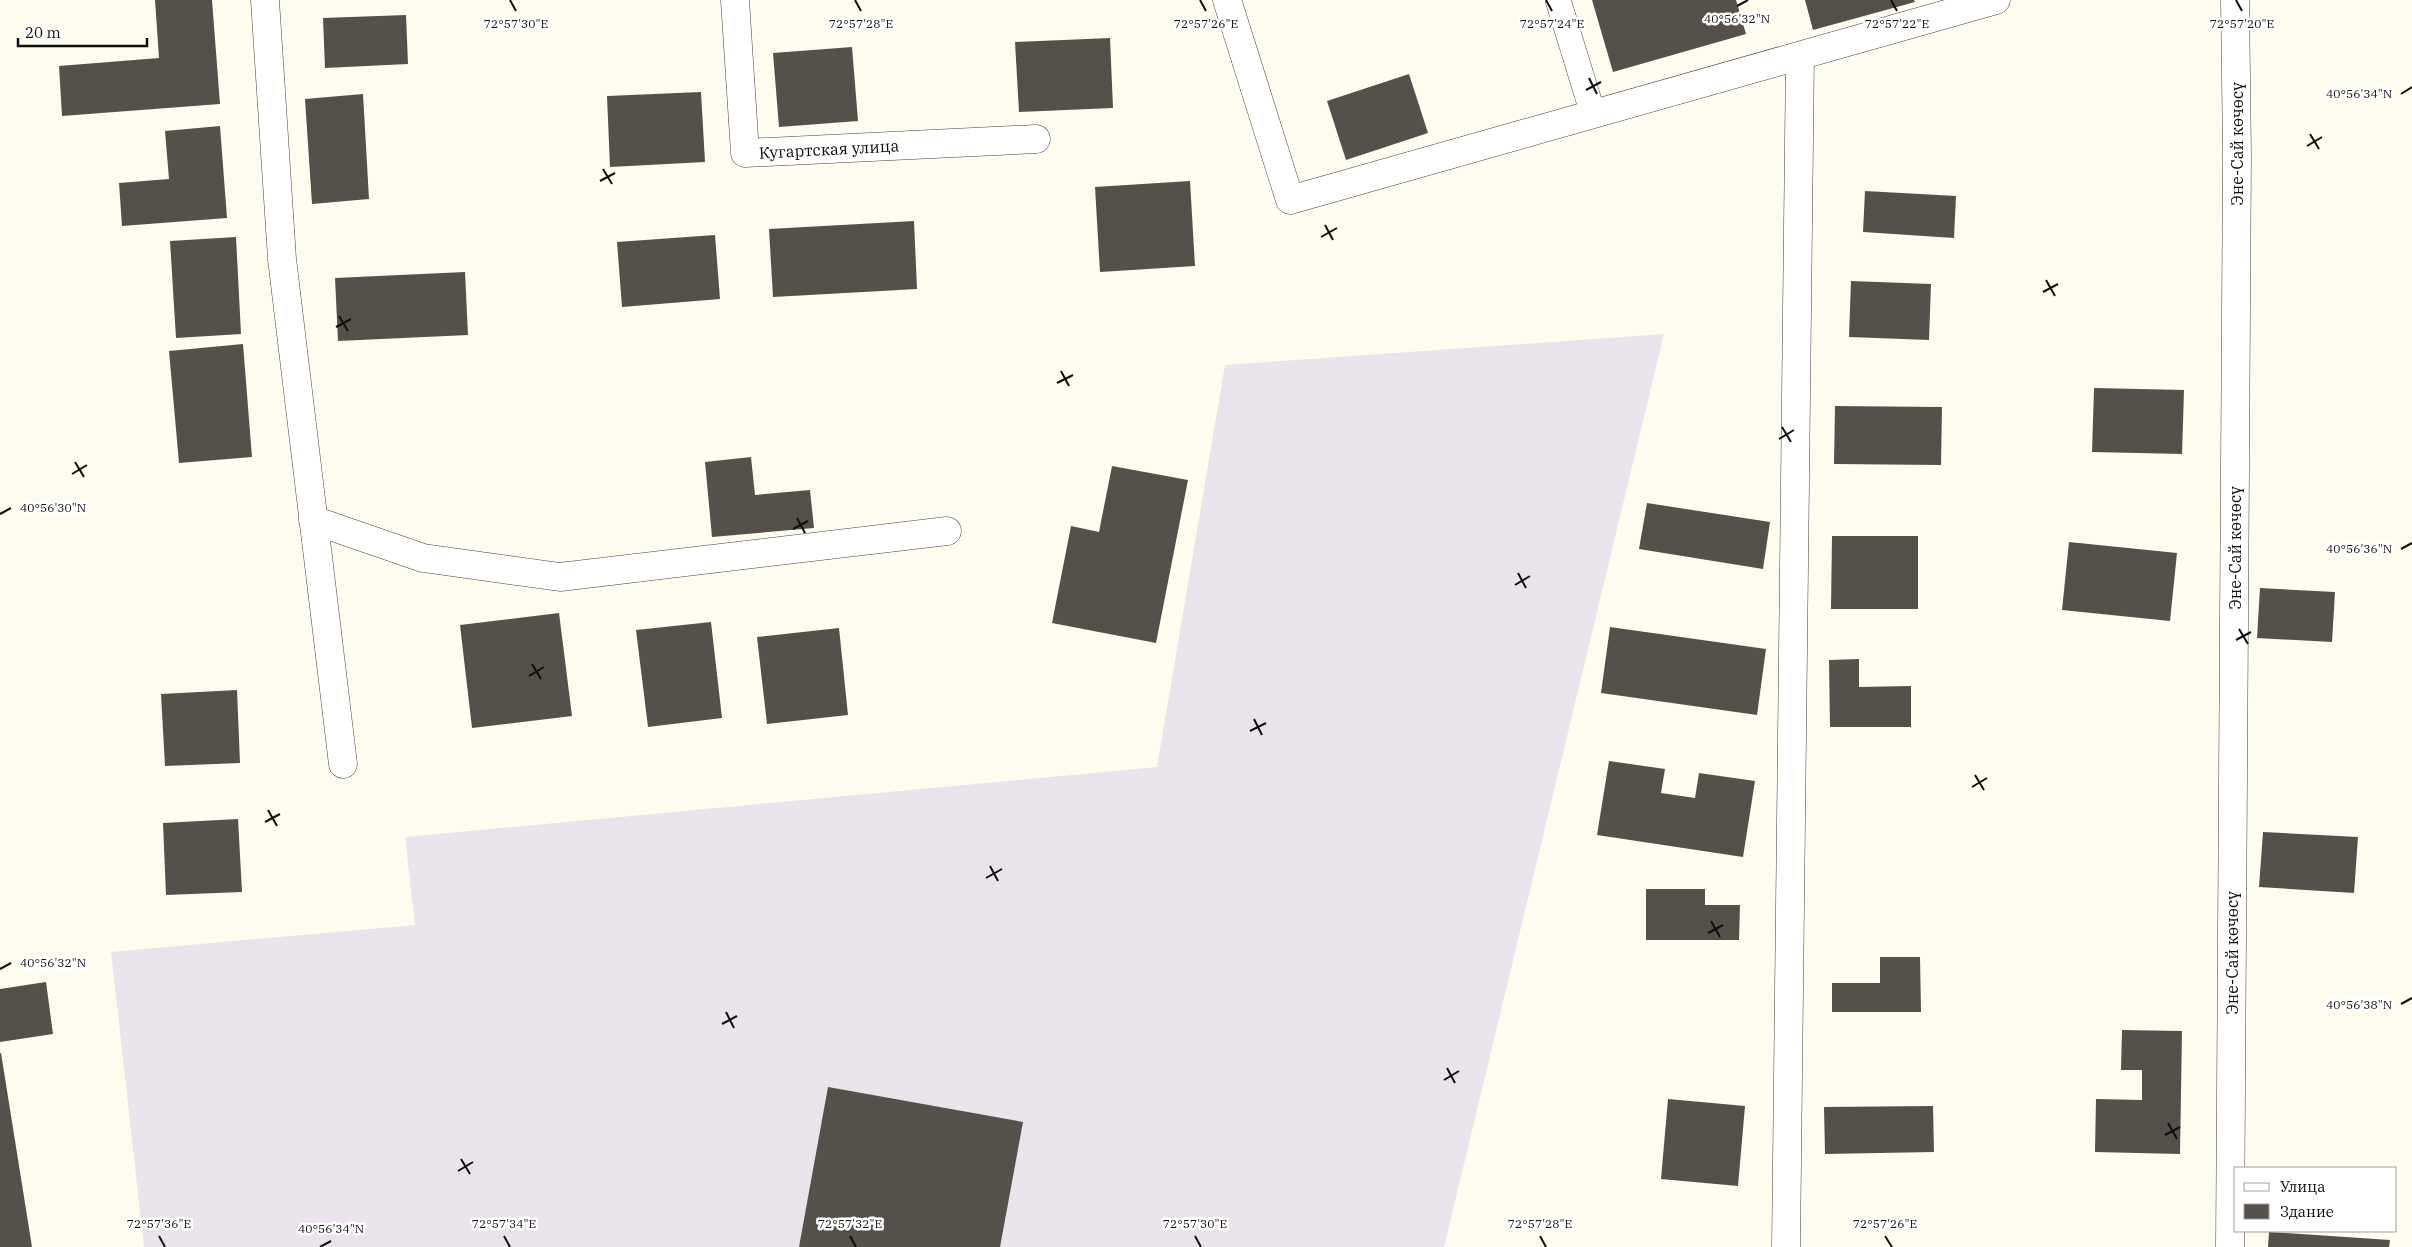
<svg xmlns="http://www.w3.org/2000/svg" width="2412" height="1247" font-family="'IBM Plex Serif',serif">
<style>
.industrial{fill:#ebe3ec}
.building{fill:#56504b}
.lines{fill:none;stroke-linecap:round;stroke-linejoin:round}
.lane-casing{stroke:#414141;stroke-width:26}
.street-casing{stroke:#414141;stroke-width:29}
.lane{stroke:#fff;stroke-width:25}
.street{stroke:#fff;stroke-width:28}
.ticks{fill:none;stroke:#0e0e0e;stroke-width:2}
.labels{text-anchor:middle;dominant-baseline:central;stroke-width:5;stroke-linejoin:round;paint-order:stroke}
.street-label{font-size:16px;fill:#0e0e0e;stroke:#fff}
.ticks-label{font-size:12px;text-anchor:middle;fill:#0e0e0e;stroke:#fff;stroke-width:5;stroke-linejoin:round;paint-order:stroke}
</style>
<rect width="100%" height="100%" fill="#fefcef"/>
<!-- industrial -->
<path class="industrial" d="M1664,334l-220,913h-1300l-33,-295 304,-27 -10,-88 752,-70 68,-402z"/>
<!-- building -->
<g class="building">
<path d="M155,0h57l8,104 -158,12 -3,-50 100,-8z"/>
<path d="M1592,0h144l10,34 -133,38z"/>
<path d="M1805,0h109l1,2 -102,28z"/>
<path d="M406,15l2,49 -83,4 -2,-50z"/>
<path d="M1110,38l3,70 -94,4 -4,-70z"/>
<path d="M852,47l6,74 -79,6 -6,-74z"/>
<path d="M1409,74l19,59 -82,27 -19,-59z"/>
<path d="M701,92l4,70 -95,5 -3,-71z"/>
<path d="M363,94l6,105 -57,5 -7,-105z"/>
<path d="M220,126l7,92 -105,8 -3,-43 50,-4 -4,-48z"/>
<path d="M1190,181l5,85 -95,6 -5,-85z"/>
<path d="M1865,191l91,5 -2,42 -91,-6z"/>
<path d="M914,221l3,68 -144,8 -4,-68z"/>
<path d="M715,235l5,64 -98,8 -5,-65z"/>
<path d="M236,237l5,97 -65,4 -6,-97z"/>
<path d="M465,272l3,63 -130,6 -3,-63z"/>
<path d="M1851,281l80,3 -2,56 -80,-3z"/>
<path d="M243,344l9,113 -73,6 -10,-112z"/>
<path d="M2094,388l90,2 -2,64 -90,-2z"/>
<path d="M1835,406l107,1 -1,58 -107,-1z"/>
<path d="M751,457l4,38 55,-5 4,38 -102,9 -7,-75z"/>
<path d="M1112,466l76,14 -32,163 -104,-20 19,-97 28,6z"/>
<path d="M1647,503l123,19 -7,47 -124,-20z"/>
<path d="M1832,536h86v73h-87z"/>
<path d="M2069,542l108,11 -7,68 -108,-11z"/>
<path d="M2260,588l75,4 -3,50 -75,-4z"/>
<path d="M559,613l13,103 -100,12 -12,-103z"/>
<path d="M711,622l11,96 -74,9 -12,-97z"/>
<path d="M1610,627l156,22 -9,66 -156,-22z"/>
<path d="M839,628l9,87 -81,9 -10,-87z"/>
<path d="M1859,659v28l52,-1v41h-81l-1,-67z"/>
<path d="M237,690l3,73 -75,3 -4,-72z"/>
<path d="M1609,761l56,8 -4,24 34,5 4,-25 56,8 -12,76 -146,-22z"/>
<path d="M238,819l4,73 -76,3 -3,-72z"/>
<path d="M2263,832l95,5 -4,56 -95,-6z"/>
<path d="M1646,889h59v16h35l-1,35h-93z"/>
<path d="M1880,957h40l1,55h-89v-29h48z"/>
<path d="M46,982l7,52 -53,8v-53z"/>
<path d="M2122,1030l60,1 -2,123 -85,-2 1,-53 46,1v-30h-21z"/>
<path d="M0,1053h1l31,194h-32z"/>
<path d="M828,1087l195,35 -23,125h-201z"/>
<path d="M1668,1099l77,7 -7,80 -77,-7z"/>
<path d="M1933,1106l1,46 -109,2 -1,-47z"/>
<path d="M2269,1232l121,8 -1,7h-121z"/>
</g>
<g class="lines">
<!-- lane casing -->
<g class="lane-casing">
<path id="lane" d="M1558,0l35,114"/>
</g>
<!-- street casing -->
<g class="street-casing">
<g id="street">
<path d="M265,0l17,259 61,505"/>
<path d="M735,0l10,153 291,-14"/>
<path d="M1227,0l63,200 706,-200"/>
<path d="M313,520l110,38 137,19 387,-46"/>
<path d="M1786,1247l14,-1191"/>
<path d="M2230,1247l7,-1093 -2,-154"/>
</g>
</g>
<!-- lane -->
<use href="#lane" class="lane"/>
<!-- street -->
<use href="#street" class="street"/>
</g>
<!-- ticks -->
<path class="ticks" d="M510,0l6,11M855,0l6,11M1200,0l6,11M1546,0l6,11M1891,0l6,11M2236,0l6,11M1737,6l11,-6M1589,78l8,16M1586,90l15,-8M2401,94l11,-7M2310,134l9,15M2307,146l15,-9M603,169l9,15M600,181l15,-8M1325,225l8,15M1321,237l16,-9M2046,280l9,16M2043,292l15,-8M339,316l9,15M336,327l15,-8M1061,371l8,15M1057,383l16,-8M1782,427l9,15M1779,439l15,-9M75,462l9,15M72,474l15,-9M0,514l11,-6M797,518l8,15M793,529l15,-8M2401,549l11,-6M1518,573l8,15M1515,585l15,-9M2239,629l9,15M2236,640l15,-8M532,664l9,15M529,676l15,-9M1254,719l8,16M1250,731l16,-8M1975,775l9,15M1972,787l15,-9M268,810l9,16M265,822l15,-8M990,866l8,15M986,878l16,-9M1711,921l9,16M1708,933l15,-8M0,969l11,-6M2401,1004l11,-6M726,1012l8,16M722,1024l15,-8M1447,1068l8,15M1444,1080l15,-9M2168,1123l9,16M2165,1135l15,-8M461,1159l9,15M458,1171l15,-9M159,1236l6,11M504,1236l6,11M850,1236l6,11M1195,1236l6,11M1540,1236l6,11M1885,1236l7,11M320,1247l11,-6"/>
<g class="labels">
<!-- street labels -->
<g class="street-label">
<text transform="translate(2237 144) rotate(-90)">Эне-Сай көчөсү</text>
<text transform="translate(829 149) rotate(-3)">Кугартская улица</text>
<text transform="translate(2235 548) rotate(-90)">Эне-Сай көчөсү</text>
<text transform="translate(2232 953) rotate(-90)">Эне-Сай көчөсү</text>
</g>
</g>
<g class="ticks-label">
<text x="1737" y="23">40°56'32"N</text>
<text x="516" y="28">72°57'30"E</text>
<text x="861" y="28">72°57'28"E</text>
<text x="1206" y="28">72°57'26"E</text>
<text x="1552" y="28">72°57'24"E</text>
<text x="1897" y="28">72°57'22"E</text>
<text x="2242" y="28">72°57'20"E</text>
<text x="2359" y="98">40°56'34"N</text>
<text x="53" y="512">40°56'30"N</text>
<text x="2359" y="553">40°56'36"N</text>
<text x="53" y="967">40°56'32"N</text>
<text x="2359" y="1009">40°56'38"N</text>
<text x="159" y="1228">72°57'36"E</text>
<text x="504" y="1228">72°57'34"E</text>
<text x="850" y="1228">72°57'32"E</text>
<text x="1195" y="1228">72°57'30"E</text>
<text x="1540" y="1228">72°57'28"E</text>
<text x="1885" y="1228">72°57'26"E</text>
<text x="331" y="1233">40°56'34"N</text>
</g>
<!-- legend -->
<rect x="2234" y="1167" width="162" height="65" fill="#ffffff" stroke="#9f9f9f"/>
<rect x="2244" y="1183" width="25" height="8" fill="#ffffff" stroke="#9f9f9f"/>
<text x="2280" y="1192" font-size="15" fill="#0e0e0e">Улица</text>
<rect x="2244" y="1204" width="25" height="15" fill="#56504b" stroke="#9f9f9f"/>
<text x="2280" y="1217" font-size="15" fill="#0e0e0e">Здание</text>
<!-- scale -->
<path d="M18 38v8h129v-8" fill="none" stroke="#0e0e0e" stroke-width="2.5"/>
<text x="25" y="38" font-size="15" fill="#0e0e0e" stroke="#ffffff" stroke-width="4" paint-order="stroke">20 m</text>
</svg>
